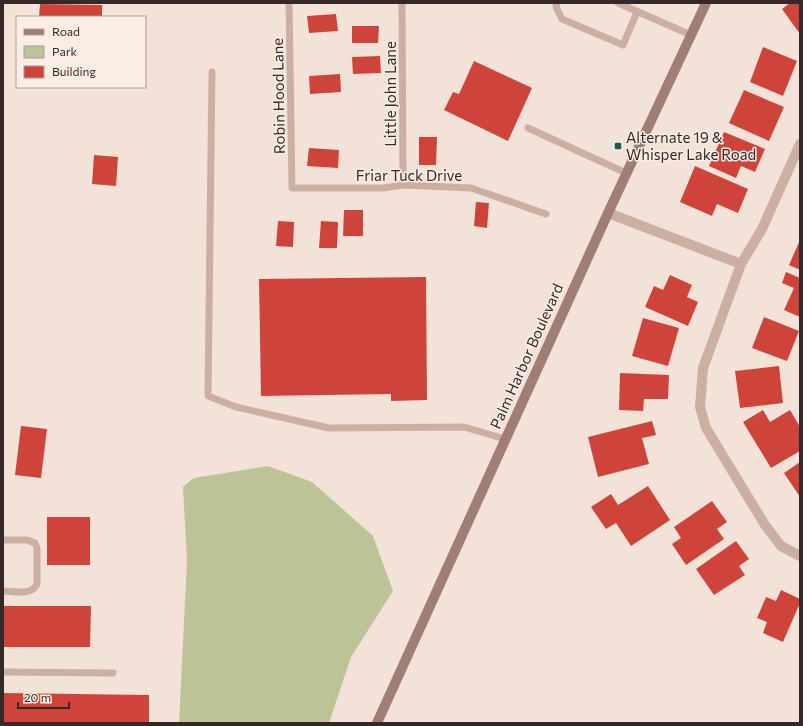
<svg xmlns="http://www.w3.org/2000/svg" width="803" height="726" font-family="Commissioner,sans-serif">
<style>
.green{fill:#bcc397}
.building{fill:#cf443a}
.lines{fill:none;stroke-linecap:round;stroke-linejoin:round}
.lane{stroke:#ccafa3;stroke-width:7}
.street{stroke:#ccafa3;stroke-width:10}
.secondary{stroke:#a07d75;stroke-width:10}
.poi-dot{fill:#185b53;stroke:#faede5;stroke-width:1.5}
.labels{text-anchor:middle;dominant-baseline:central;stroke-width:3;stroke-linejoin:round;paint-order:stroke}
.street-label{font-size:15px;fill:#362826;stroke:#faede5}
.poi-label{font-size:15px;fill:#362826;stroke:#faede5;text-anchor:start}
</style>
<rect width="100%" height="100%" fill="#f3e2d8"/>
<!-- green -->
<path class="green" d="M268,466l44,16 61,54 20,55 -42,66 -22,66h-150l8,-162 -4,-74 11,-9z"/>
<!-- building -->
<g class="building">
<path d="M790,3h10v31l-18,-25z"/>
<path d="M40,4l62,1v12h-63z"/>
<path d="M336,14l2,17 -29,2 -2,-17z"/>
<path d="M352,26h27l-1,17h-26z"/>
<path d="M763,47l34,14 -14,35 -33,-14z"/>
<path d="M380,56l1,17 -28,1 -1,-17z"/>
<path d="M474,61l58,27 -24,53 -64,-31 9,-18 6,2z"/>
<path d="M340,74l1,18 -31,2 -1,-18z"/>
<path d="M744,90l40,17 -15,34 -40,-18z"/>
<path d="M724,132l41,17 -10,23 -14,-6 -5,12 -27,-12z"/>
<path d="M419,137h18l-1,28h-17z"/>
<path d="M309,148l30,2 -1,18 -31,-2z"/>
<path d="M94,155l24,2 -2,29 -24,-2z"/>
<path d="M695,166l53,23 -10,24 -21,-9 -5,12 -32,-14z"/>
<path d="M476,202l13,1 -2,25 -13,-2z"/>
<path d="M344,210h19v26h-20z"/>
<path d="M278,221l16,1 -1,25 -17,-1z"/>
<path d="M321,221l17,1 -1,26h-18z"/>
<path d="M800,240v30l-11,-5z"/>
<path d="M786,272l14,6v39l-16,-7 10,-22 -12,-5z"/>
<path d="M670,275l22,10 -5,12 11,5 -10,24 -43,-19 9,-21 9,4z"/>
<path d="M426,277l1,123 -36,1v-7l-130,2 -2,-117z"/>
<path d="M764,317l35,14 -12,30 -35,-13z"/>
<path d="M643,318l36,10 -11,38 -36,-10z"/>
<path d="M779,366l4,37 -43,5 -5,-37z"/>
<path d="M620,373l49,2 -1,24h-24l-1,12 -24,-1z"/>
<path d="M763,410l7,12 20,-12 10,17v24l-29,17 -28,-46z"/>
<path d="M652,421l4,14 -14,3 7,26 -51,13 -10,-40z"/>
<path d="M21,426l26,3 -6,49 -26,-3z"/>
<path d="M800,462v35l-16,-24z"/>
<path d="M648,486l22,34 -39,26 -15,-23 -10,6 -15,-22 20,-13 7,11z"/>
<path d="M712,501l15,21 -10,7 7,10 -38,26 -14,-21 9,-6 -7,-11z"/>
<rect x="47" y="517" width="43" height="48"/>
<path d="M736,541l13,18 -10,7 6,9 -31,20 -18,-26z"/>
<path d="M781,590l19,9v4l-17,39 -20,-9 4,-11 -10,-4 9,-21 10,4z"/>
<path d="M3,606h88l-1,41h-87z"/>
<path d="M3,693l146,2v28h-146z"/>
</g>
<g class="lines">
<!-- lane -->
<g class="lane">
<path d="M289,3l3,185h91l20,-3 68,3 75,26"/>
<path d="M402,3l1,182"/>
<path d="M557,3l-1,4 6,12 61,26 14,-33"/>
<path d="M618,3l73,32"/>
<path d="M212,72l-4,324 28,11 93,21 135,-1 41,12"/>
<path d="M528,128l98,45"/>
<path d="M3,540h24l8,3 2,5v36c-5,12 -23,7 -34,7"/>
<path d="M3,672l110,1"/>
</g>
<!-- street -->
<g class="street">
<path d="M800,144l-38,85 -21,35 -38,104 -3,39 6,21 59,97 16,21 19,10"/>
<path d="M608,213l133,51"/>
</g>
<!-- secondary -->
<path class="secondary" d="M377,723l231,-510 98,-210"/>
</g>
<!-- markers -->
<rect class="poi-dot" x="614" y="142" width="8" height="8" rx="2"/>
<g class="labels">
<!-- street labels -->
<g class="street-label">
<text transform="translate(390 94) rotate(-90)">Little John Lane</text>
<text transform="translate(278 96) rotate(-91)">Robin Hood Lane</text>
<text x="409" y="175">Friar Tuck Drive</text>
<text transform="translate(526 356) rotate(-66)">Palm Harbor Boulevard</text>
</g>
<!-- poi labels -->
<g class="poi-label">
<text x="626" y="137">Alternate 19 &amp;<tspan x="626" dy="17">Whisper Lake Road</tspan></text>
</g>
</g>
<!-- border -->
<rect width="803" height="726" fill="none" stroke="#362826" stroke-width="8"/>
<!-- legend -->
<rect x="16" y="16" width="130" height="72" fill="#faede5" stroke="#ac9e99"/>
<rect x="24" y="29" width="20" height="6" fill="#a07d75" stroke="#ac9e99"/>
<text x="52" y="36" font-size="12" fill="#362826">Road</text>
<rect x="24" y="46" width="20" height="12" fill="#bcc397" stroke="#ac9e99"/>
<text x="52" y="56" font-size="12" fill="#362826">Park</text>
<rect x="24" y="66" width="20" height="12" fill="#cf443a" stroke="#ac9e99"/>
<text x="52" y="76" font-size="12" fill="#362826">Building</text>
<!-- scale -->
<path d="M18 702v6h51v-6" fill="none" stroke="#362826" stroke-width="2"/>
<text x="24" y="702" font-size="12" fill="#362826" stroke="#faede5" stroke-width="3" paint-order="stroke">20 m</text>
</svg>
